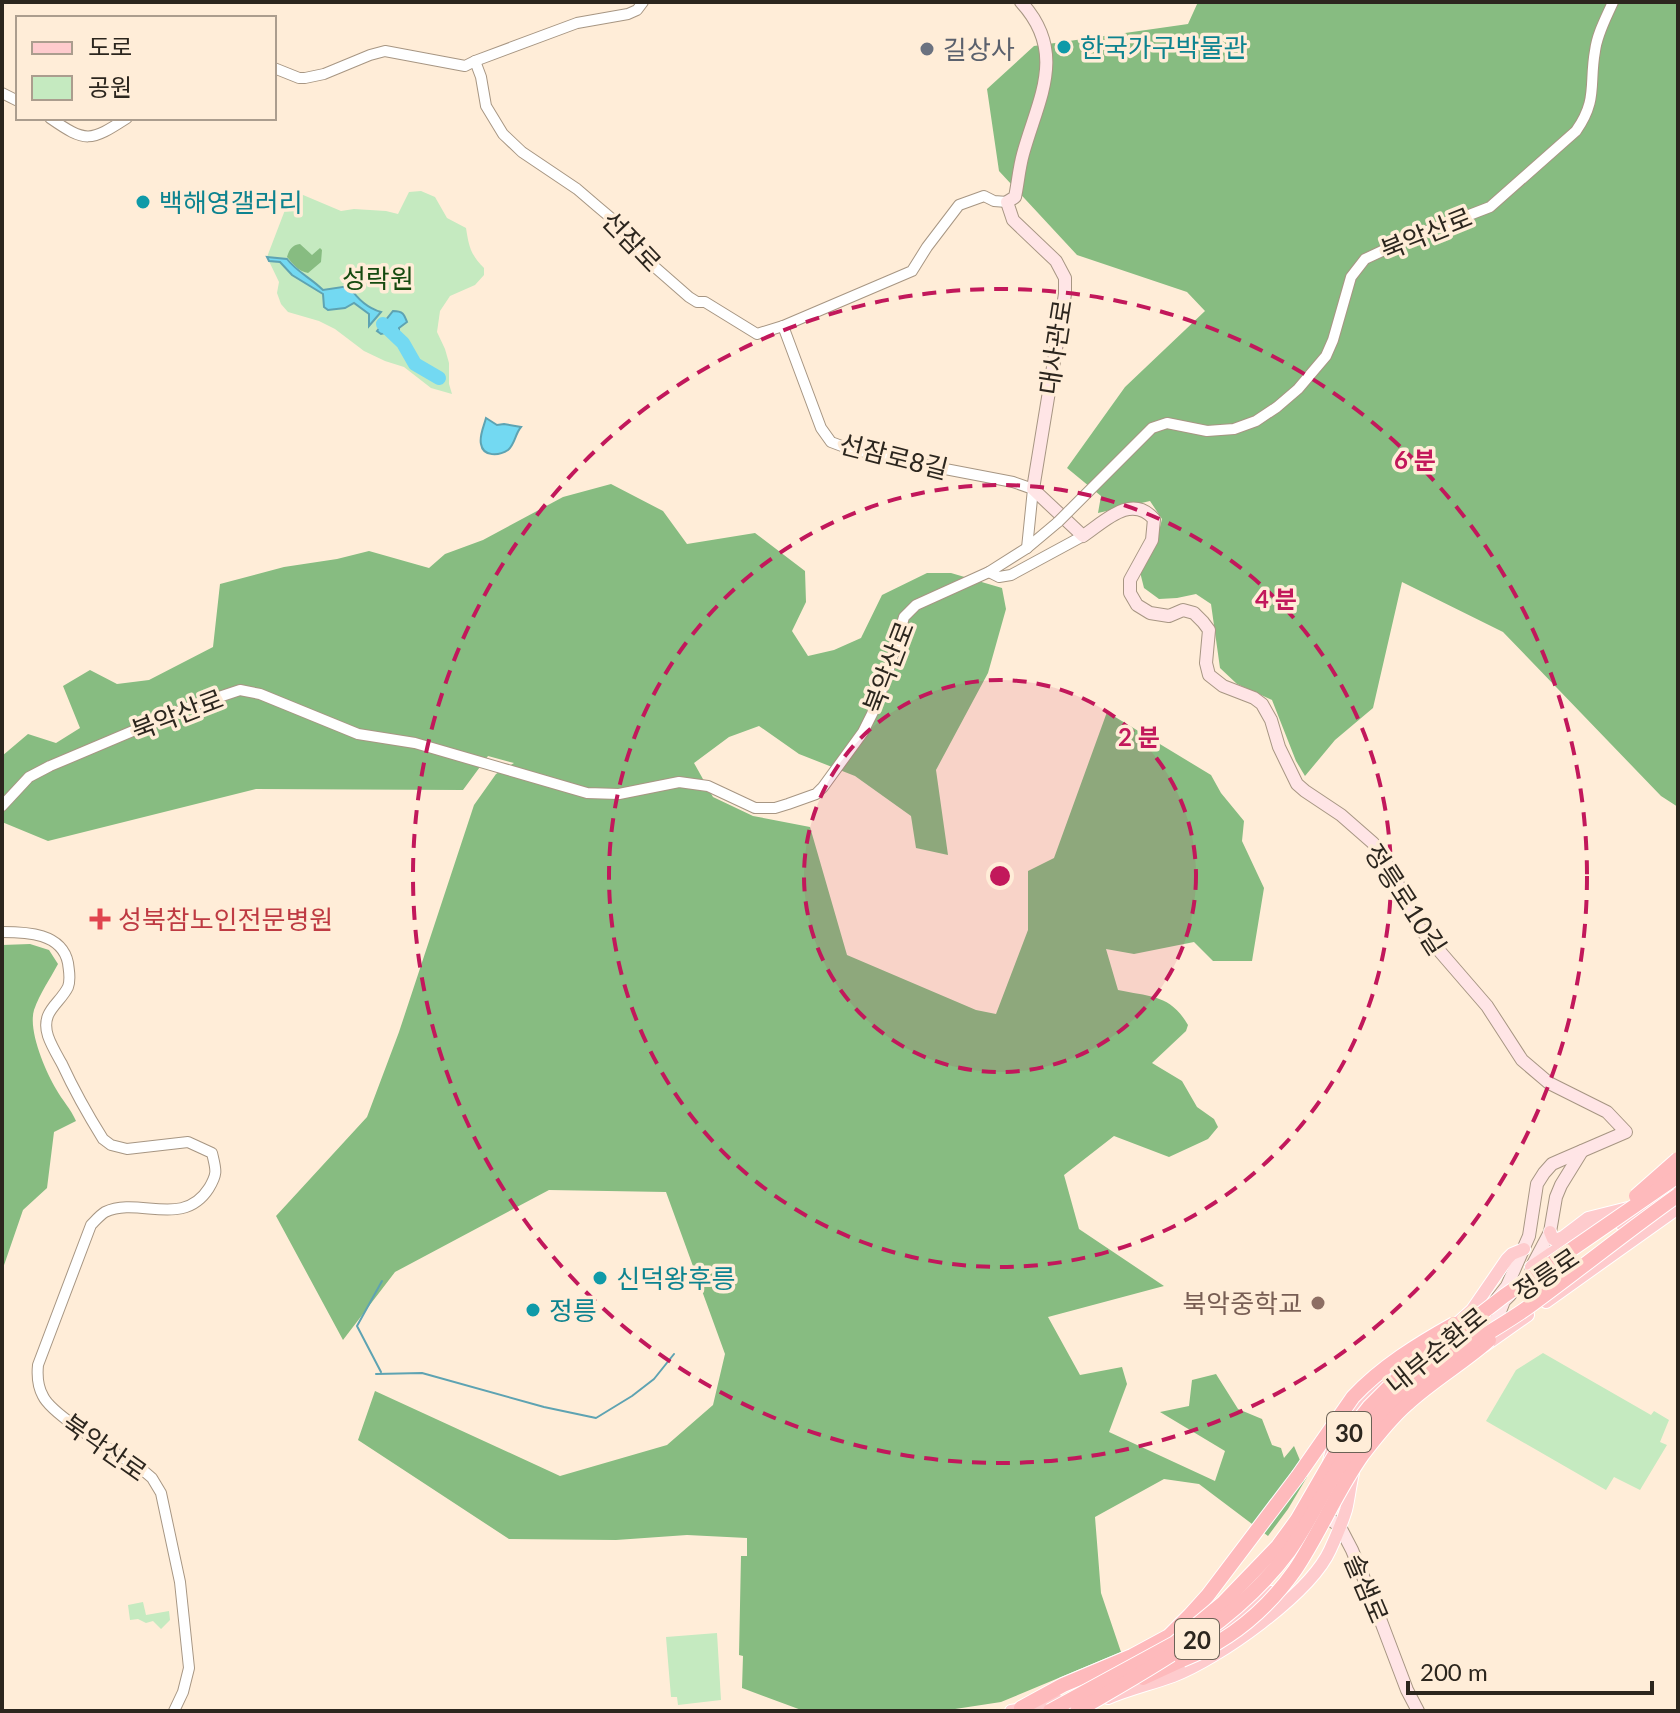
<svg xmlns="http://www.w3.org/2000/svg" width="1680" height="1713" font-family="Lato,'Noto Sans KR',sans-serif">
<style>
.green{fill:#c5eac0}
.forest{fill:#87bc81}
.water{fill:#73d9f2;stroke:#5ea3b2;stroke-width:2}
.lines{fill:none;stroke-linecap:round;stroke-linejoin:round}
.stream{stroke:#5ea3b2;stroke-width:2}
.river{stroke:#73d9f2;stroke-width:14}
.tertiary-casing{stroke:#a79683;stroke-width:12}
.secondary-casing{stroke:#a79683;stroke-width:14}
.primary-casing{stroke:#fff;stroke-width:14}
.trunk-casing{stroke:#fff;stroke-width:16}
.tertiary{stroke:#fff;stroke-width:10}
.secondary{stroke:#ffe5e6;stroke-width:12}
.primary{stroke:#fecbcd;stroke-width:12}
.trunk{stroke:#febabc;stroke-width:14}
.tertiary-bridge-casing{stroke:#a79683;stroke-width:12;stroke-linecap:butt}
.trunk-bridge-casing{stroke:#fff;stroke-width:16;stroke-linecap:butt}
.tertiary-bridge{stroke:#fff;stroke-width:10}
.trunk-bridge{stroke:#febabc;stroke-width:14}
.ring{fill:none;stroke:#c2185b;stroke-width:4;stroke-dasharray:14 10}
.culture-dot{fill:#0f9aa8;stroke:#ffedd8;stroke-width:3}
.worship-dot{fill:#6b7280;stroke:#ffedd8;stroke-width:3}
.health-dot{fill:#e0444e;stroke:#ffedd8;stroke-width:3}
.education-dot{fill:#8d6e63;stroke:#ffedd8;stroke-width:3}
.labels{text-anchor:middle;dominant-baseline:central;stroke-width:7;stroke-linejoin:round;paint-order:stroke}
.shield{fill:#ffedd8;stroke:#6b6256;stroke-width:2}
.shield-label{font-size:24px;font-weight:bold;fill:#2c261e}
.culture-label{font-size:26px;fill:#0d838f;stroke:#ffedd8;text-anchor:start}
.worship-label{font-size:26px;fill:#5b616d;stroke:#ffedd8;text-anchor:start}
.street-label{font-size:26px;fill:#2c261e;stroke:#ffedd8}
.park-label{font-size:26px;fill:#154a0f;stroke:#ffedd8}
.health-label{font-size:26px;fill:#be3a42;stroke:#ffedd8;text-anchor:start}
.education-label{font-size:26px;fill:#785e54;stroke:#ffedd8;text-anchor:end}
.centre{fill:#c2185b;stroke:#ffedd8;stroke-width:4}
.ring-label{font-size:24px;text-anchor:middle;font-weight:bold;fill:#c2185b;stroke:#ffedd8;stroke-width:7;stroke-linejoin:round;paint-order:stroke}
</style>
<rect width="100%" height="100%" fill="#ffedd8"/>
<!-- green -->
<g class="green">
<path d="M421,191l14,6 12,21 19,10c3,18 4,26 18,40v7l-9,10 -25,11 -10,15 -3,21 8,17 4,14v21l3,10 -21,-6 -27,-21 -19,-6 -21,-10 -29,-22 -16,-8 -31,-9 -7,-8 -4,-11 2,-11 -12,-25 18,-47 11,-18 45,19 13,-2 32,2 12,3 11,-22z"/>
<path d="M1543,1353l108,62 3,-4 15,9 -9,22 7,3 -27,45 -26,-13 -8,13 -120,-69 30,-51z"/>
<path d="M143,1602l3,13 23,-4 1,9 -9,9 -8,-8 -7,2 -8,-4 -8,1 -2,-15z"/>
<path d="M717,1633l4,67 -43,5 -1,-8h-6l-5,-60z"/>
</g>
<!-- forest -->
<g class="forest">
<path d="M1198,2h480v805l-17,-11 -158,-164 -101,-50 -29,126 -38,32 -30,36 -9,-15 -24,-61 -35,-16 -17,-16 -9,-64 -15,-10 -19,4 -18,1 -15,-11 -4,-16 16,-29 6,-24 -12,-18 -52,12 3,-17 -34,-28 58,-81 80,-76 -18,-19 -110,-37 -78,-84 -12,-82 47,-43 154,-22z"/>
<path d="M300,244l12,11 8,-7 2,2 -1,12 -13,11c-10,-2 -15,-9 -21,-16 2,-7 5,-12 13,-13z"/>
<path d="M611,484l52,27 24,33 68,-11 50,38 1,31 -14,29 16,25 26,-6 27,-12 21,-43 45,-22h24l51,15 4,21 -18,64 -52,97 12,85 -32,-7 -5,-32 -56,-40 -56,-22 -40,-28 -30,11 -35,26 19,34 40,19 57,11 37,128 129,55 20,4 32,-84v-59l26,-13 53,-146 104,63 10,18 23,28 -2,20 22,47 -12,73h-39l-19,-19 -60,12 -28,-5 12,41c32,7 52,4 70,35l-2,6 -34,32 30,18 15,26 17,12 4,8 -10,12 -39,18 -55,-21 -50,39 15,54 85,57 -116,31 32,58 42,-8 5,17 -18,48 106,49 10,-30 -65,-39 29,-6 3,-26 24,-6 22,35 24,10 10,26 9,3 3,10 10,-12 13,31 -19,32 -20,27 -69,-52 -35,-5 -69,38 6,76 20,59 -120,50 -59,9h-138l-62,-23 1,-32 -4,-1 2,-99h6v-18l-60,-3 -71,5 -107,-1 -151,-99 17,-49 185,85 107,-31 46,-40 12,-51 -59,-162 -117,-2 -154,82 -52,68 -67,-124 91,-99 32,-85 75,-227 22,-31 18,-11 -26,-7 -25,34 -207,-1 -208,52 -46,-19v-66l26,-22 28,9 24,-15 -17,-42 27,-16 27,14 32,-4 64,-33 7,-63 64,-17 53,-8 32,-8 60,17 16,-14 38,-14 80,-43z"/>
<path d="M30,944l19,6 9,14c-8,15 -18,29 -24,46 -6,21 11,60 22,79 6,11 15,20 20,32l-22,11 -7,56 -24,22 -21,61v-326z"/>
</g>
<!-- water -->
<g class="water">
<path d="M267,257l20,2c10,13 24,19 36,31l26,-4c7,11 18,22 32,26l-12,14v-12l-15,-11 -9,5 -17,2 -4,-3 -1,-13 -31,-19 -12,-13 -11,-1z"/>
<path d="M393,311c10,0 11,3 14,11l-8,6v5l4,10 -6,-1 -12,-9 -4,1 -4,-3z"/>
<path d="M486,418l11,7 7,-1 17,3c-6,7 -6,17 -13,23 -9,6 -25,7 -27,-6 -2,-8 3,-18 5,-26z"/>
</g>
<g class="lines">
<!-- stream -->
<g class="stream">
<path d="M381,1372l-24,-46 25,-45"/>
<path d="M376,1374l46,-1 122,34 52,11 36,-22 22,-17 20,-25"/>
</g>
<!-- river -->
<path class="river" d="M383,324l20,19 12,21 24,14"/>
<!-- tertiary casing -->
<g class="tertiary-casing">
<g id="tertiary">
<path d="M475,61l6,16 5,29 17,28 19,18 55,37 21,18 19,16 24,32 48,42 8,5h8l52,32 26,-8 129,-55 15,-24 32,-42 25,-9 10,5 13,1"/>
<path d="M274,68l25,10h6l19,-4 46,-19 15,-4 80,15 10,-5 102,-38 51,-9 9,-4 6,-8"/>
<path d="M2,93l16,8"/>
<path d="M50,118c36,25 40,24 77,0"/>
<path d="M783,326l38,102 10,14 16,6 72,16 94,18 20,7 -6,59"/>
<path d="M1068,512l84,-84 15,-5 40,8 27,-2 22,-8 21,-14 21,-18 28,-33 7,-16 18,-63 14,-18 47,-22 78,-30 86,-76c22,-31 13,-47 19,-80 2,-17 11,-33 18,-49"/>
<path d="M989,572l10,5 12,-2 72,-39"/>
<path d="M2,806l27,-29 21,-11 142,-60 48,-16 20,4 98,40 57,9 172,50 32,1 60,-12 29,4 47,22h20l13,-4 28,-10 7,-7 40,-55 11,-22 12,-31 18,-62 12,-12 73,-33 38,-24 31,-26"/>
<path d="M2,932c25,0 60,1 66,31 1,9 3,16 0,24 -8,17 -28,24 -20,49 3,9 9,19 14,28 12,26 26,51 41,75l8,6 16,4 61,-7 24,11c4,17 6,20 -3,35 -26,41 -70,8 -104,24 -5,3 -10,9 -14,13l-53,140c-1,10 0,22 5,31 9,20 80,61 102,76l7,6 9,15 19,89 9,86 -6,24 -9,19"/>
</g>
</g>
<!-- secondary casing -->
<g class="secondary-casing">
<g id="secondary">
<path d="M1021,2c47,51 17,97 2,152 -4,14 -5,29 -8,43l-8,5 6,18 43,41 9,17v16l-32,195 50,47c21,-14 48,-43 71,-17l-2,21 -22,40v13l7,12 13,8 19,3 14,-6 11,3 9,9 6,8 -3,33 3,12 14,11 31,12 8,6 9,16 8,27 18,37 8,7 36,24 32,28 21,33 23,49 70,81 35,54 27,23 58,29 19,20 -65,28 -9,4 -8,9 -7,11 -8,52 -22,50 -22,28 6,21 2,2"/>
<path d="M1531,1268l19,-36 6,-35 5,-12 21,-34"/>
<path d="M1492,1332l12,-31 6,-6"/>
<path d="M1325,1515l15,12 12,23 22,53 33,87 11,21"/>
</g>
</g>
<!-- primary casing -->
<g class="primary-casing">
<g id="primary">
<path d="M1621,1224l57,-38"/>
<path d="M1550,1232l3,7 3,1 7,-3 25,-19 40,-10"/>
<path d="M1531,1267l53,-36 20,-7"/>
<path d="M1546,1302l132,-94"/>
<path d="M1449,1331l23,-21 35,-51 5,-5 12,-5"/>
<path d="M1484,1346l44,-31"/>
<path d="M1329,1461c8,-42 45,-76 78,-100"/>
<path d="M1221,1627l50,-35"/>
<path d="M1108,1698c21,-9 43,-14 65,-22 45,-17 137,-82 157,-126 6,-13 12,-27 16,-40 3,-12 4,-25 7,-37"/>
<path d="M1011,1711l37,-6 11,-4"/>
</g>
</g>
<!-- trunk casing -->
<g class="trunk-casing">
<g id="trunk">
<path d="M1143,1678l39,-18"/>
<path d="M1021,1708l42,-23 69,-29 37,-20 21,-21 18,-20 90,-119"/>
</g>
</g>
<!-- tertiary -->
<use href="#tertiary" class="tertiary"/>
<!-- secondary -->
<use href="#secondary" class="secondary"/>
<!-- primary -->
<use href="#primary" class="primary"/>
<!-- trunk -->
<use href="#trunk" class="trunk"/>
<!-- tertiary-bridge casing -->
<g class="tertiary-bridge-casing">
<path id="tertiary-bridge" d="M1058,522l10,-10"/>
</g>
<!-- trunk-bridge casing -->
<g class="trunk-bridge-casing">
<g id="trunk-bridge">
<path d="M1636,1196l42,-37"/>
<path d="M1298,1476l55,-79c28,-30 65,-53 101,-73"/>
<path d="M1182,1660c46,-18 84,-49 113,-90 25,-37 42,-80 68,-116 13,-17 28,-36 44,-50 26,-24 56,-41 82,-64"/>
<path d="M1050,1711l125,-68 47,-39 56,-58 19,-26 37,-64 17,-26 18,-23 32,-32 103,-79 174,-120"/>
<path d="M1077,1711c77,-45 158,-87 212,-160 20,-28 34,-60 53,-89 15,-23 34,-47 54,-66 39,-35 88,-58 131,-88 51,-37 100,-77 151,-113"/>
</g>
</g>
<!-- tertiary-bridge -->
<use href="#tertiary-bridge" class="tertiary-bridge"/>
<!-- trunk-bridge -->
<use href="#trunk-bridge" class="trunk-bridge"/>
</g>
<!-- distance rings -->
<circle cx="1000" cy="876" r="196" fill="#c2185b" fill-opacity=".12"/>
<g class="ring">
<circle cx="1000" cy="876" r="196"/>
<circle cx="1000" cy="876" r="391"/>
<circle cx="1000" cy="876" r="587"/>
</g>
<!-- markers -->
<g class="culture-dot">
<circle cx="1064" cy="47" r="8"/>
<circle cx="143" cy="202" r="8"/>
<circle cx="600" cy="1278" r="8"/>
<circle cx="533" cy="1310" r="8"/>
</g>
<circle class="worship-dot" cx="927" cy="49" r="8"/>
<path class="health-dot" d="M96 907h8v8h8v8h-8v8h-8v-8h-8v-8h8z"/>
<circle class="education-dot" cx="1318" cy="1303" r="8"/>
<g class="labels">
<!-- shield labels -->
<g class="shield">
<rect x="1327" y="1412" width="44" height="40" rx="6"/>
<rect x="1175" y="1619" width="44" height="40" rx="6"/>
</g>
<g class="shield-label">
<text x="1349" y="1432">30</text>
<text x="1197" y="1639">20</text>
</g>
<!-- culture labels -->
<g class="culture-label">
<text x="1080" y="47">한국가구박물관</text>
<text x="159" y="202">백해영갤러리</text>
<text x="616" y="1278">신덕왕후릉</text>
<text x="549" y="1310">정릉</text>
</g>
<!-- worship labels -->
<g class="worship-label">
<text x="943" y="49">길상사</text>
</g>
<!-- street labels -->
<g class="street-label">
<text transform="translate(1426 233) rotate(-22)">북악산로</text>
<text transform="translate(632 241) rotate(46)">선잠로</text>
<text transform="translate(1055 347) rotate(-81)">대사관로</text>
<text transform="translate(894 456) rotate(14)">선잠로8길</text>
<text transform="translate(888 667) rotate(-69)">북악산로</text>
<text transform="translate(177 714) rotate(-21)">북악산로</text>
<text transform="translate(1406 899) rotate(57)">정릉로10길</text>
<text transform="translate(1546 1274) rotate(-34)">정릉로</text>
<text transform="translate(1436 1350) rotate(-39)">내부순환로</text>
<text transform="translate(105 1447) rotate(35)">북악산로</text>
<text transform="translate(1367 1588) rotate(67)">솔샘로</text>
</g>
<!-- park labels -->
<g class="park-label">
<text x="378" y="278">성락원</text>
</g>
<!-- health labels -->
<g class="health-label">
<text x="118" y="919">성북참노인전문병원</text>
</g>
<!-- education labels -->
<g class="education-label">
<text x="1302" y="1303">북악중학교</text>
</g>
</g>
<circle cx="1000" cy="876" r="12" class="centre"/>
<g class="ring-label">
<text x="1415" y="469">6 분</text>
<text x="1276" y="608">4 분</text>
<text x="1139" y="746">2 분</text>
</g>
<!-- border -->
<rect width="1680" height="1713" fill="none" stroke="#2c261e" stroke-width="8"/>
<!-- legend -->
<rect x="16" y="16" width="260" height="104" fill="#ffedd8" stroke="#ab9d8e" stroke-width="2"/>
<rect x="32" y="42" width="40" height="12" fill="#fecbcd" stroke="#ab9d8e" stroke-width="2"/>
<text x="88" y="56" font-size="24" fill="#2c261e">도로</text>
<rect x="32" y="76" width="40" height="24" fill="#c5eac0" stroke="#ab9d8e" stroke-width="2"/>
<text x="88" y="96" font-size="24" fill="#2c261e">공원</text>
<!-- scale -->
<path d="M1408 1681v12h244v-12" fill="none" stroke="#2c261e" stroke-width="4"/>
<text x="1420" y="1681" font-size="24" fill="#2c261e" stroke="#ffedd8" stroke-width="6" paint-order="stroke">200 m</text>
</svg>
